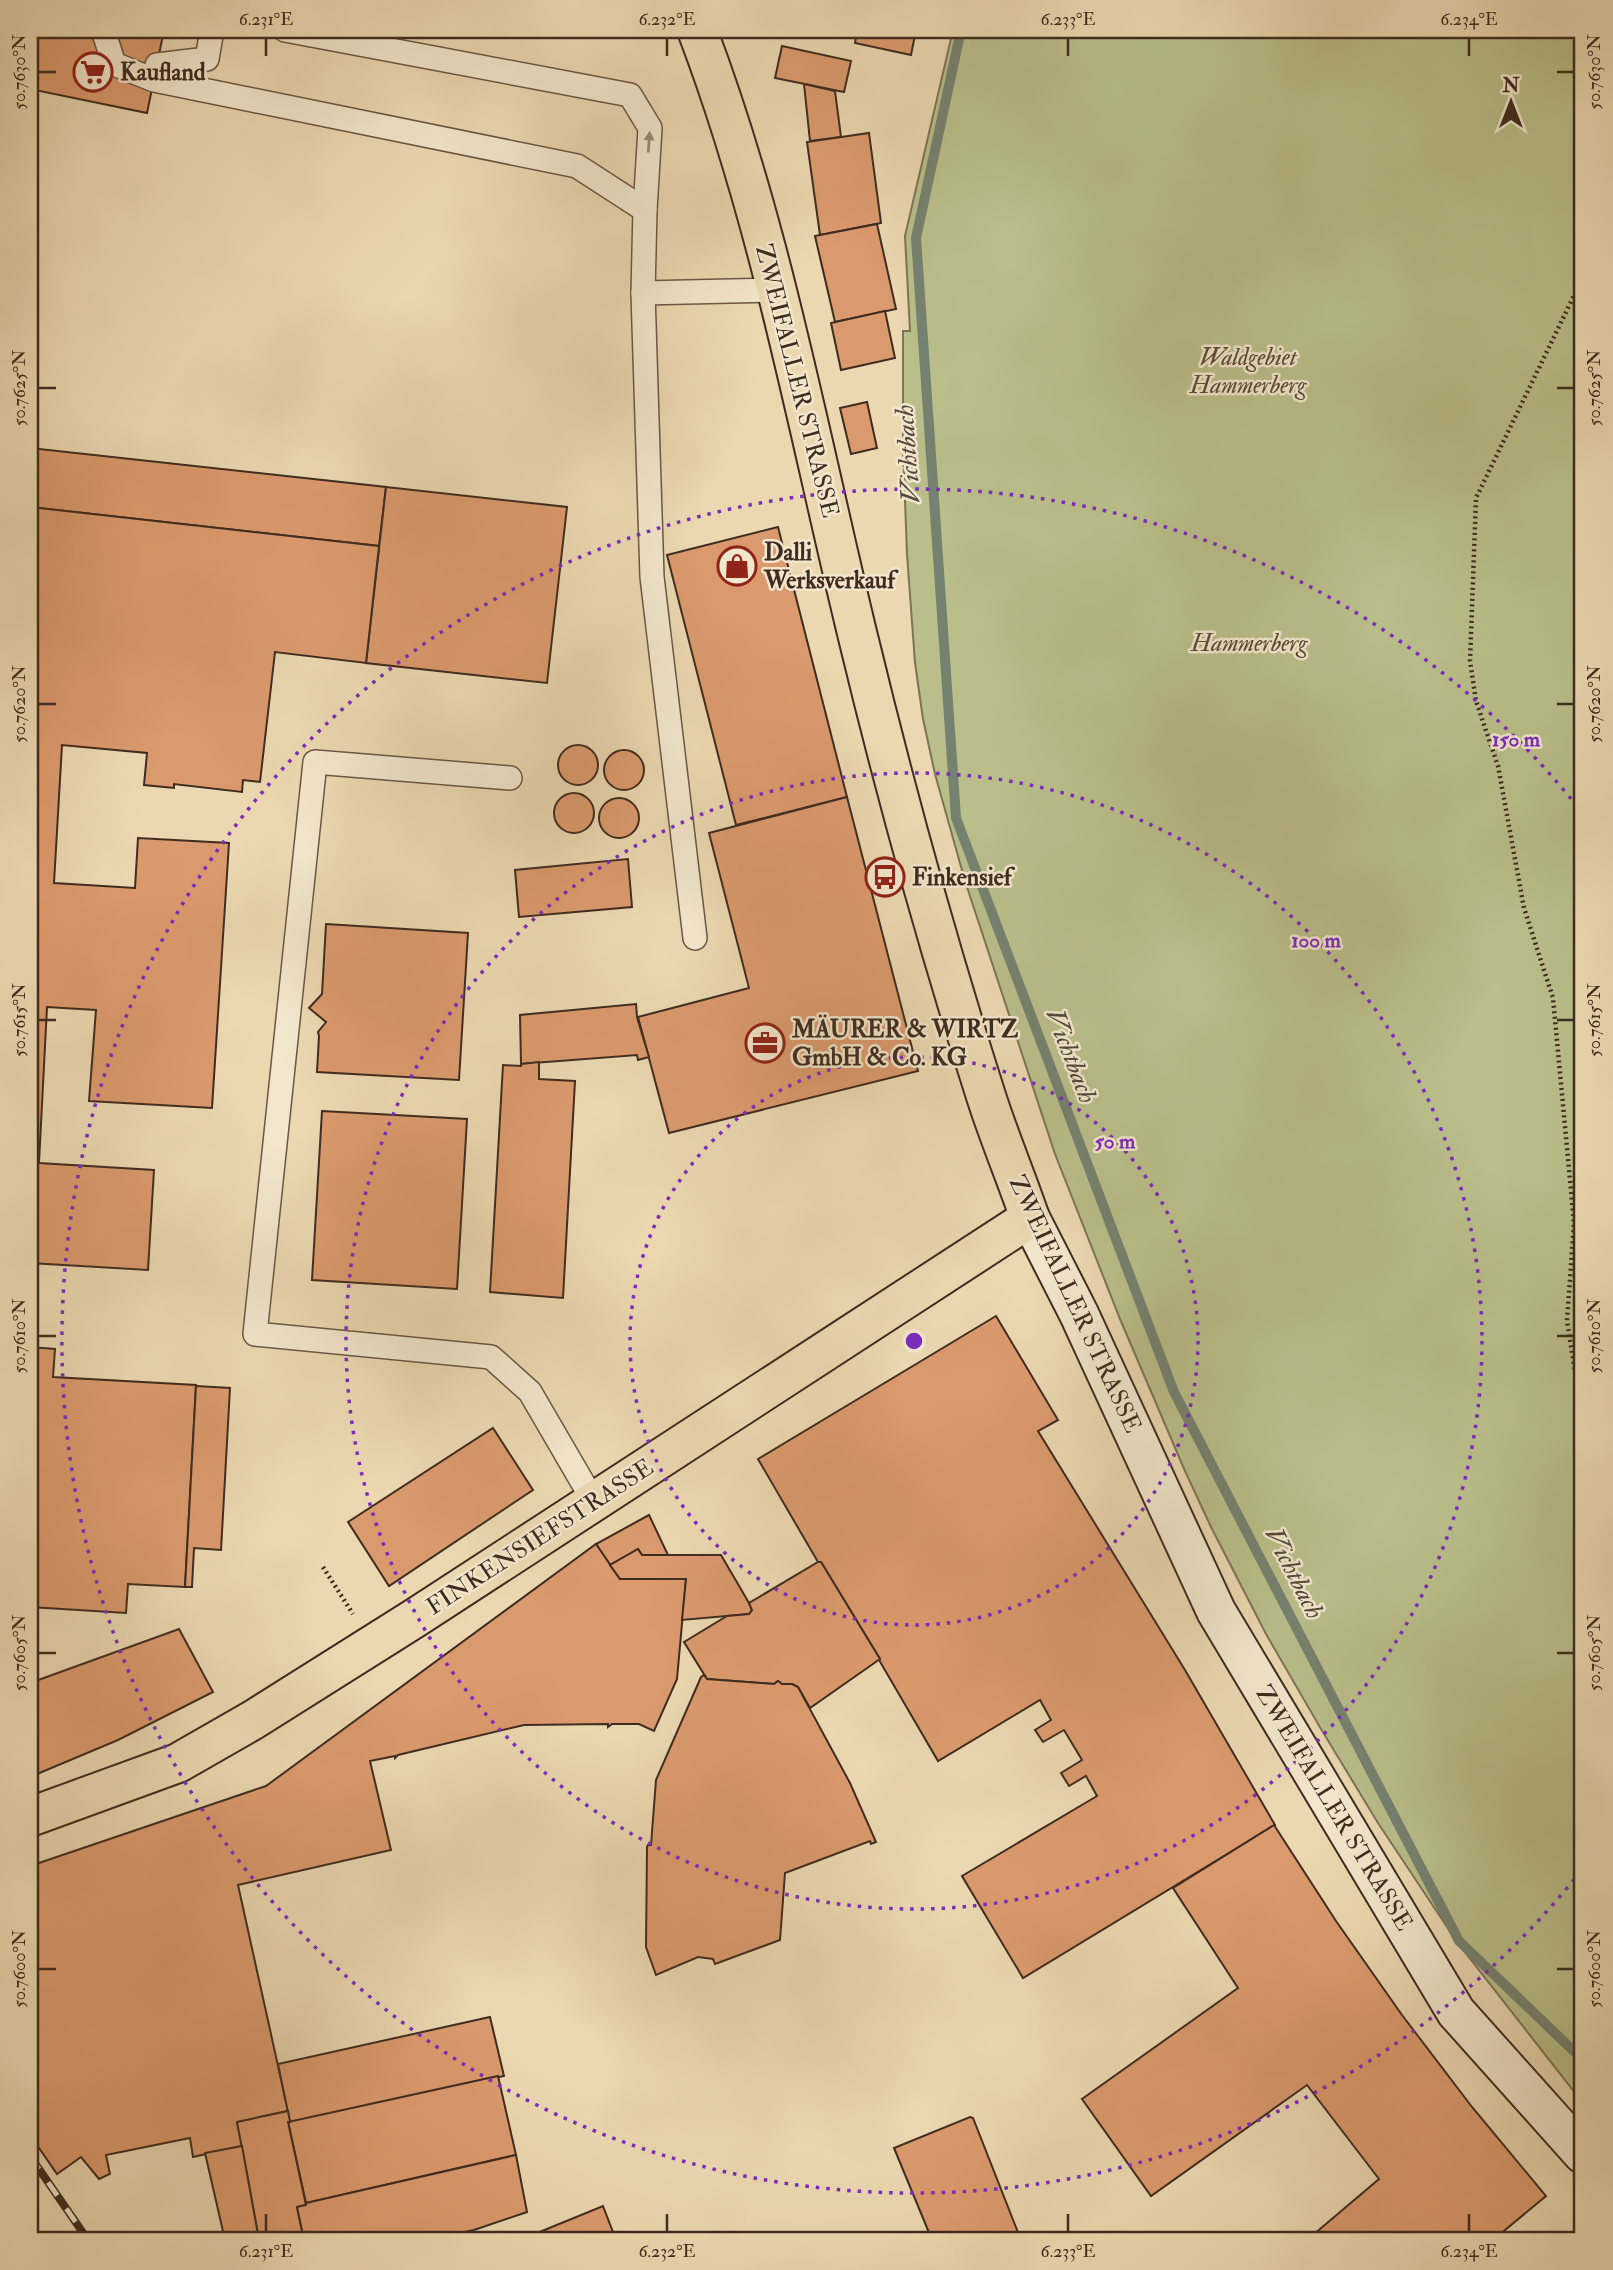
<svg xmlns="http://www.w3.org/2000/svg" width="1613" height="2270" font-family="'IM FELL Double Pica',serif">
<style>
.green{fill:#b9be8a;stroke:#7c7555;stroke-width:2}
.lines{fill:none;stroke-linecap:round;stroke-linejoin:round}
.stream{stroke:#758270;stroke-width:10}
.building{fill:#db9a6d;stroke:#3f2c20;stroke-width:2}
.lane-casing{stroke:#6a5744;stroke-width:26}
.secondary-casing{stroke:#3f2c20;stroke-width:42}
.primary-casing{stroke:#3f2c20;stroke-width:42}
.path{stroke:#3f2c20;stroke-width:4.5;stroke-dasharray:2 3.5;stroke-linecap:butt}
.lane{stroke:#f2e6cc;stroke-width:23}
.secondary{stroke:#f2e6cc;stroke-width:38}
.primary{stroke:#ebd8b1;stroke-width:38}
.rail-casing{stroke:#3f2c20;stroke-width:8}
.rail{stroke:#f2e6cc;stroke-width:5;stroke-dasharray:16;stroke-linecap:butt}
.oneway{fill:#988976}
.ticks{fill:none;stroke:#3f2c20;stroke-width:2.5}
.ring{fill:none;stroke:#7b2cbf;stroke-width:3.5;stroke-dasharray:3.5 7}
.labels{text-anchor:middle;dominant-baseline:central;stroke-width:5;stroke-linejoin:round;paint-order:stroke}
.poi-label{font-size:24px;font-weight:bold;fill:#3f2c20;stroke:#f2e6cc;text-anchor:start}
.park-label{font-size:24px;font-style:italic;fill:#574935;stroke:#f2e6cc}
.street-label{font-size:24px;fill:#3f2c20;stroke:#f2e6cc}
.water-label{font-size:26px;font-style:italic;fill:#51493b;stroke:#f2e6cc}
.centre{fill:#7b2cbf;stroke:#f2e6cc;stroke-width:3.5}
.ring-label{font-size:21px;text-anchor:middle;font-weight:bold;fill:#7b2cbf;stroke:#f2e6cc;stroke-width:5;stroke-linejoin:round;paint-order:stroke}
.neatline{fill:none;stroke:#3f2c20;stroke-width:2.5}
.ticks-label{font-size:18px;text-anchor:middle;fill:#3f2c20}
</style>
<rect width="100%" height="100%" fill="#ebd8b1"/>
<filter id="stains"><feTurbulence type="fractalNoise" baseFrequency=".00286" numOctaves="4"/><feColorMatrix values="0 0 0 0 .2 0 0 0 0 .09 0 0 0 0 .02 0 0 0 .5 -.17"/></filter>
<radialGradient id="worn" r=".72"><stop offset=".6" stop-color="#630" stop-opacity="0"/><stop offset="1" stop-color="#630" stop-opacity=".3"/></radialGradient>
<!-- green -->
<path class="green" d="M953,30h630v2073l-126,-161 -79,-119 -57,-94 -55,-95 -55,-107 -26,-56 -65,-152 -65,-165 -90,-273 -30,-107 -12,-55 -8,-56 -8,-109 -4,-106v-117h7l-5,-95z"/>
<g class="lines">
<!-- stream -->
<path class="stream" d="M961,30l-45,208 40,580 218,574 285,549 124,119"/>
</g>
<!-- building -->
<g class="building">
<path d="M30,30h134l-17,83 -117,-24z"/>
<path d="M857,30h59l-5,25 -56,-12z"/>
<path d="M782,46l69,15 -7,31 -69,-14z"/>
<path d="M804,84l31,7 6,46 -31,4z"/>
<path d="M869,133l12,90 -61,12 -13,-93z"/>
<path d="M877,224l19,85 -61,13 -20,-86z"/>
<path d="M885,311l10,47 -54,12 -10,-47z"/>
<path d="M867,402l10,46 -26,6 -11,-46z"/>
<path d="M30,448l356,39 -7,59 -349,-39z"/>
<path d="M386,487l181,20 -20,176 -181,-20z"/>
<path d="M30,507l349,39 -13,117 -91,-11 -15,130 -17,-2 -1,12 -68,-8v4l-30,-3 3,-32 -85,-8 -8,138 81,5 3,-50 91,5 -17,265 -123,-7 7,-91 -49,-3 -8,156 115,7 -6,100 -118,-7z"/>
<path d="M778,527l69,270 -111,28 -69,-270z"/>
<circle cx="578" cy="765" r="20"/>
<circle cx="624" cy="770" r="20"/>
<circle cx="574" cy="813" r="20"/>
<path d="M847,797l71,274 -249,62 -31,-116 111,-29 -40,-155z"/>
<circle cx="619" cy="818" r="20"/>
<path d="M628,859l4,48 -113,10 -4,-47z"/>
<path d="M326,924l142,9 -9,147 -142,-8 2,-36 -1,-4 8,-10 -17,-14 13,-14z"/>
<path d="M636,1004l1,13 12,40 -11,3 -1,-5 -116,9 -1,-49z"/>
<path d="M539,1062v17l36,2 -12,217 -73,-6 13,-227 18,1v-2z"/>
<path d="M322,1111l145,8 -10,170 -145,-9z"/>
<path d="M996,1316l62,104 -20,11 147,239 90,155 -252,153 -61,-102 135,-80 -11,-20 -17,10 -8,-13 21,-13 -18,-30 -21,12 -8,-12 16,-10 -11,-20 -102,61 -59,-101 1,-1 -59,-97h-3l-60,-103z"/>
<path d="M30,1347l25,2 -2,28 143,8 -11,202 -57,-3 -2,29 -96,-6z"/>
<path d="M196,1386l34,2 -9,162 -27,-2 -2,39h-7z"/>
<path d="M493,1428l40,62 -144,96 -41,-64z"/>
<path d="M649,1515l19,40h-26l-4,-6 -28,16 -14,-21z"/>
<path d="M596,1544l24,35h66l-9,100 -23,52 -15,-7h-27l-4,3v-3l-84,1 -126,30 -3,3v-2l-25,5 21,89 -153,35 50,226 -51,11 5,24 -49,11 -3,-19 -84,17 4,19 -11,5 -18,-22 -24,17 -27,-39v-269l236,-80z"/>
<path d="M638,1549l4,6h79l28,48 3,7 -1,2 -2,2 -67,6 4,-41h-66l-10,-14z"/>
<path d="M818,1562h3l59,97 -70,49 -12,-21 -6,-3h-10l-4,-3 -4,3 -67,-5 -23,-37 43,-26 22,-2 3,-4 -3,-7z"/>
<path d="M179,1629l34,63 -95,48 -88,37v-94z"/>
<path d="M704,1675l3,4 67,5 4,-3 4,3h10l6,3 52,96 26,59 -5,2 -1,-3 -85,32 -5,67 -65,24 -2,-5 -15,-2 -42,18 -10,-28 1,-100 1,-2h3l5,-65 45,-103z"/>
<path d="M1274,1825l62,96 66,94 70,92 74,89 -53,44h-186l72,-61 -72,-94 -156,111 -69,-97 156,-111 -65,-100z"/>
<path d="M490,2017l14,59 -214,46 -12,-58z"/>
<path d="M498,2076l18,79 -210,48 -18,-81z"/>
<path d="M288,2111l2,11h-2l18,83 -9,2 7,33h-45l-22,-118z"/>
<path d="M970,2117l3,1 48,122h-89l-38,-92z"/>
<path d="M242,2146l17,94h-34l-20,-87z"/>
<path d="M516,2155l11,57 -53,18 -46,10h-124l-7,-33 9,-2v-2z"/>
<path d="M603,2206l13,34h-99l25,-9z"/>
</g>
<g class="lines">
<!-- lane casing -->
<g class="lane-casing">
<g id="lane">
<path d="M103,30l11,34 40,16 423,86 68,44"/>
<path d="M285,30l345,65 20,33 -5,82 -2,83 9,284 43,361"/>
<path d="M157,65l50,-6 5,-29"/>
<path d="M643,293l133,-3"/>
<path d="M510,778l-195,-16 -60,572 236,23 39,35 64,110"/>
</g>
</g>
<!-- secondary casing -->
<g class="secondary-casing">
<path id="secondary" d="M1030,1218l49,96 137,297 240,401 127,142"/>
</g>
<!-- primary casing -->
<g class="primary-casing">
<path id="primary" d="M30,1817l148,-54 75,-43 162,-102 615,-400c-14,-41 -31,-81 -44,-122 -48,-150 -90,-302 -127,-455 -50,-204 -87,-414 -162,-611"/>
</g>
<!-- path -->
<g class="path">
<path d="M1583,277l-107,221 -6,163 6,40 22,65 26,142 29,90 21,225 -7,98 16,101"/>
<path d="M323,1567l30,47"/>
</g>
<!-- lane -->
<use href="#lane" class="lane"/>
<!-- secondary -->
<use href="#secondary" class="secondary"/>
<!-- primary -->
<use href="#primary" class="primary"/>
<!-- rail casing -->
<g class="rail-casing">
<path id="rail" d="M30,2156l58,84"/>
</g>
<!-- rail -->
<use href="#rail" class="rail"/>
</g>
<!-- one-way arrows -->
<defs><path id="oneway-solid" d="M-6-.8H1V-3.2L6.5 0L1 3.2V.8H-6Z" transform="scale(1.75)"/></defs>
<use class="oneway" href="#oneway-solid" transform="translate(649 142) rotate(-86)"/>
<!-- ticks -->
<path class="ticks" d="M266,38v18M667,38v18M1068,38v18M1469,38v18M38,72h18M1557,72h17M38,388h18M1557,388h17M38,704h18M1557,704h17M38,1020h18M1557,1020h17M38,1336h18M1557,1336h17M38,1653h18M1557,1653h17M38,1969h18M1557,1969h17M266,2214v18M667,2214v18M1068,2214v18M1469,2214v18"/>
<!-- distance rings -->
<g class="ring">
<circle cx="914" cy="1341" r="284"/>
<circle cx="914" cy="1341" r="568"/>
<path d="M1581 1871A852 852 0 1 1 1581 811"/>
</g>
<!-- icons -->
<defs>
<g id="supermarket-ring" transform="scale(2.0125)"><circle r="9.5" fill="#f2e6cc" stroke="#8f2418" stroke-width="1.5"/><path d="M-6-5.5h2.5l.6 2H6L4.5 2H-2.5L-4.4-4H-6ZM-1.5 3.2a1.3 1.3 0 1 0 .1 0ZM3 3.2a1.3 1.3 0 1 0 .1 0Z" fill="#8f2418"/></g>
<g id="shop-ring" transform="scale(2.0125)"><circle r="9.5" fill="#f2e6cc" stroke="#8f2418" stroke-width="1.5"/><path d="M-5-2.5h2.3a2.7 3.5 0 0 1 5.4 0H5L5.5 6h-11ZM-1.5-2.5h3a1.5 2.3 0 0 0-3 0Z" fill="#8f2418"/></g>
<g id="bus-ring" transform="scale(2.0125)"><circle r="9.5" fill="#f2e6cc" stroke="#8f2418" stroke-width="1.5"/><path d="M-5-6H5V4H4V6H2V4H-2V6H-4V4H-5ZM-3.5-4V0h7V-4ZM-3.5 1.2v1.5H-2V1.2ZM2 1.2v1.5H3.5V1.2Z" fill="#8f2418"/></g>
<g id="office-ring" transform="scale(2.0125)"><circle r="9.5" fill="#f2e6cc" stroke="#8f2418" stroke-width="1.5"/><path d="M-6-3h4V-5.5h4V-3h4V5H-6ZM-1-4.5V-3h2v-1.5ZM-6 0V1H6V0Z" fill="#8f2418"/></g>
</defs>
<g fill-rule="evenodd">
<use href="#supermarket-ring" x="93" y="72"/>
<use href="#shop-ring" x="737" y="566"/>
<use href="#bus-ring" x="885" y="877"/>
<use href="#office-ring" x="765" y="1043"/>
</g>
<g class="labels">
<!-- poi labels -->
<g class="poi-label">
<text x="120" y="72">Kaufland</text>
<text x="764" y="552">Dalli<tspan x="764" dy="28">Werksverkauf</tspan></text>
<text x="912" y="877">Finkensief</text>
<text x="792" y="1029">MÄURER &amp; WIRTZ<tspan x="792" dy="28">GmbH &amp; Co. KG</tspan></text>
</g>
<!-- park labels -->
<g class="park-label">
<text x="1248" y="357">Waldgebiet<tspan x="1248" dy="28">Hammerberg</tspan></text>
<text x="1249" y="643">Hammerberg</text>
</g>
<!-- street labels -->
<g class="street-label">
<text transform="translate(797 381) rotate(76)">ZWEIFALLER STRASSE</text>
<text transform="translate(1075 1304) rotate(65)">ZWEIFALLER STRASSE</text>
<text transform="translate(540 1537) rotate(-33)">FINKENSIEFSTRASSE</text>
<text transform="translate(1334 1808) rotate(59)">ZWEIFALLER STRASSE</text>
</g>
<!-- water labels -->
<g class="water-label">
<text transform="translate(908 454) rotate(-94)">Vichtbach</text>
<text transform="translate(1071 1056) rotate(69)">Vichtbach</text>
<text transform="translate(1294 1573) rotate(63)">Vichtbach</text>
</g>
</g>
<circle cx="914" cy="1341" r="10" class="centre"/>
<g class="ring-label">
<text x="1516" y="746">150 m</text>
<text x="1316" y="947">100 m</text>
<text x="1115" y="1148">50 m</text>
</g>
<!-- margin -->
<rect width="1613" height="2270" fill="none" stroke="#ebd8b1" stroke-width="77"/>
<!-- north arrow -->
<g transform="translate(1511 102)" stroke="#f2e6cc" stroke-width="5" paint-order="stroke">
<path d="M0-5L12 26L0 18L-12 26Z" fill="#3f2c20"/>
<text y="-10" font-size="19" font-weight="bold" text-anchor="middle" fill="#3f2c20">N</text>
</g>
<rect x="38" y="38" width="1536" height="2194" class="neatline"/>
<g class="ticks-label">
<text x="266" y="25">6.231°E</text>
<text x="667" y="25">6.232°E</text>
<text x="1068" y="25">6.233°E</text>
<text x="1469" y="25">6.234°E</text>
<text transform="translate(19 72) rotate(-90)" y="6">50.7630°N</text>
<text transform="translate(1594 72) rotate(-90)" y="6">50.7630°N</text>
<text transform="translate(19 388) rotate(-90)" y="6">50.7625°N</text>
<text transform="translate(1594 388) rotate(-90)" y="6">50.7625°N</text>
<text transform="translate(19 704) rotate(-90)" y="6">50.7620°N</text>
<text transform="translate(1594 704) rotate(-90)" y="6">50.7620°N</text>
<text transform="translate(19 1020) rotate(-90)" y="6">50.7615°N</text>
<text transform="translate(1594 1020) rotate(-90)" y="6">50.7615°N</text>
<text transform="translate(19 1336) rotate(-90)" y="6">50.7610°N</text>
<text transform="translate(1594 1336) rotate(-90)" y="6">50.7610°N</text>
<text transform="translate(19 1653) rotate(-90)" y="6">50.7605°N</text>
<text transform="translate(1594 1653) rotate(-90)" y="6">50.7605°N</text>
<text transform="translate(19 1969) rotate(-90)" y="6">50.7600°N</text>
<text transform="translate(1594 1969) rotate(-90)" y="6">50.7600°N</text>
<text x="266" y="2257">6.231°E</text>
<text x="667" y="2257">6.232°E</text>
<text x="1068" y="2257">6.233°E</text>
<text x="1469" y="2257">6.234°E</text>
</g>
<rect width="100%" height="100%" filter="url(#stains)"/>
<rect width="100%" height="100%" fill="url(#worn)"/>
</svg>
